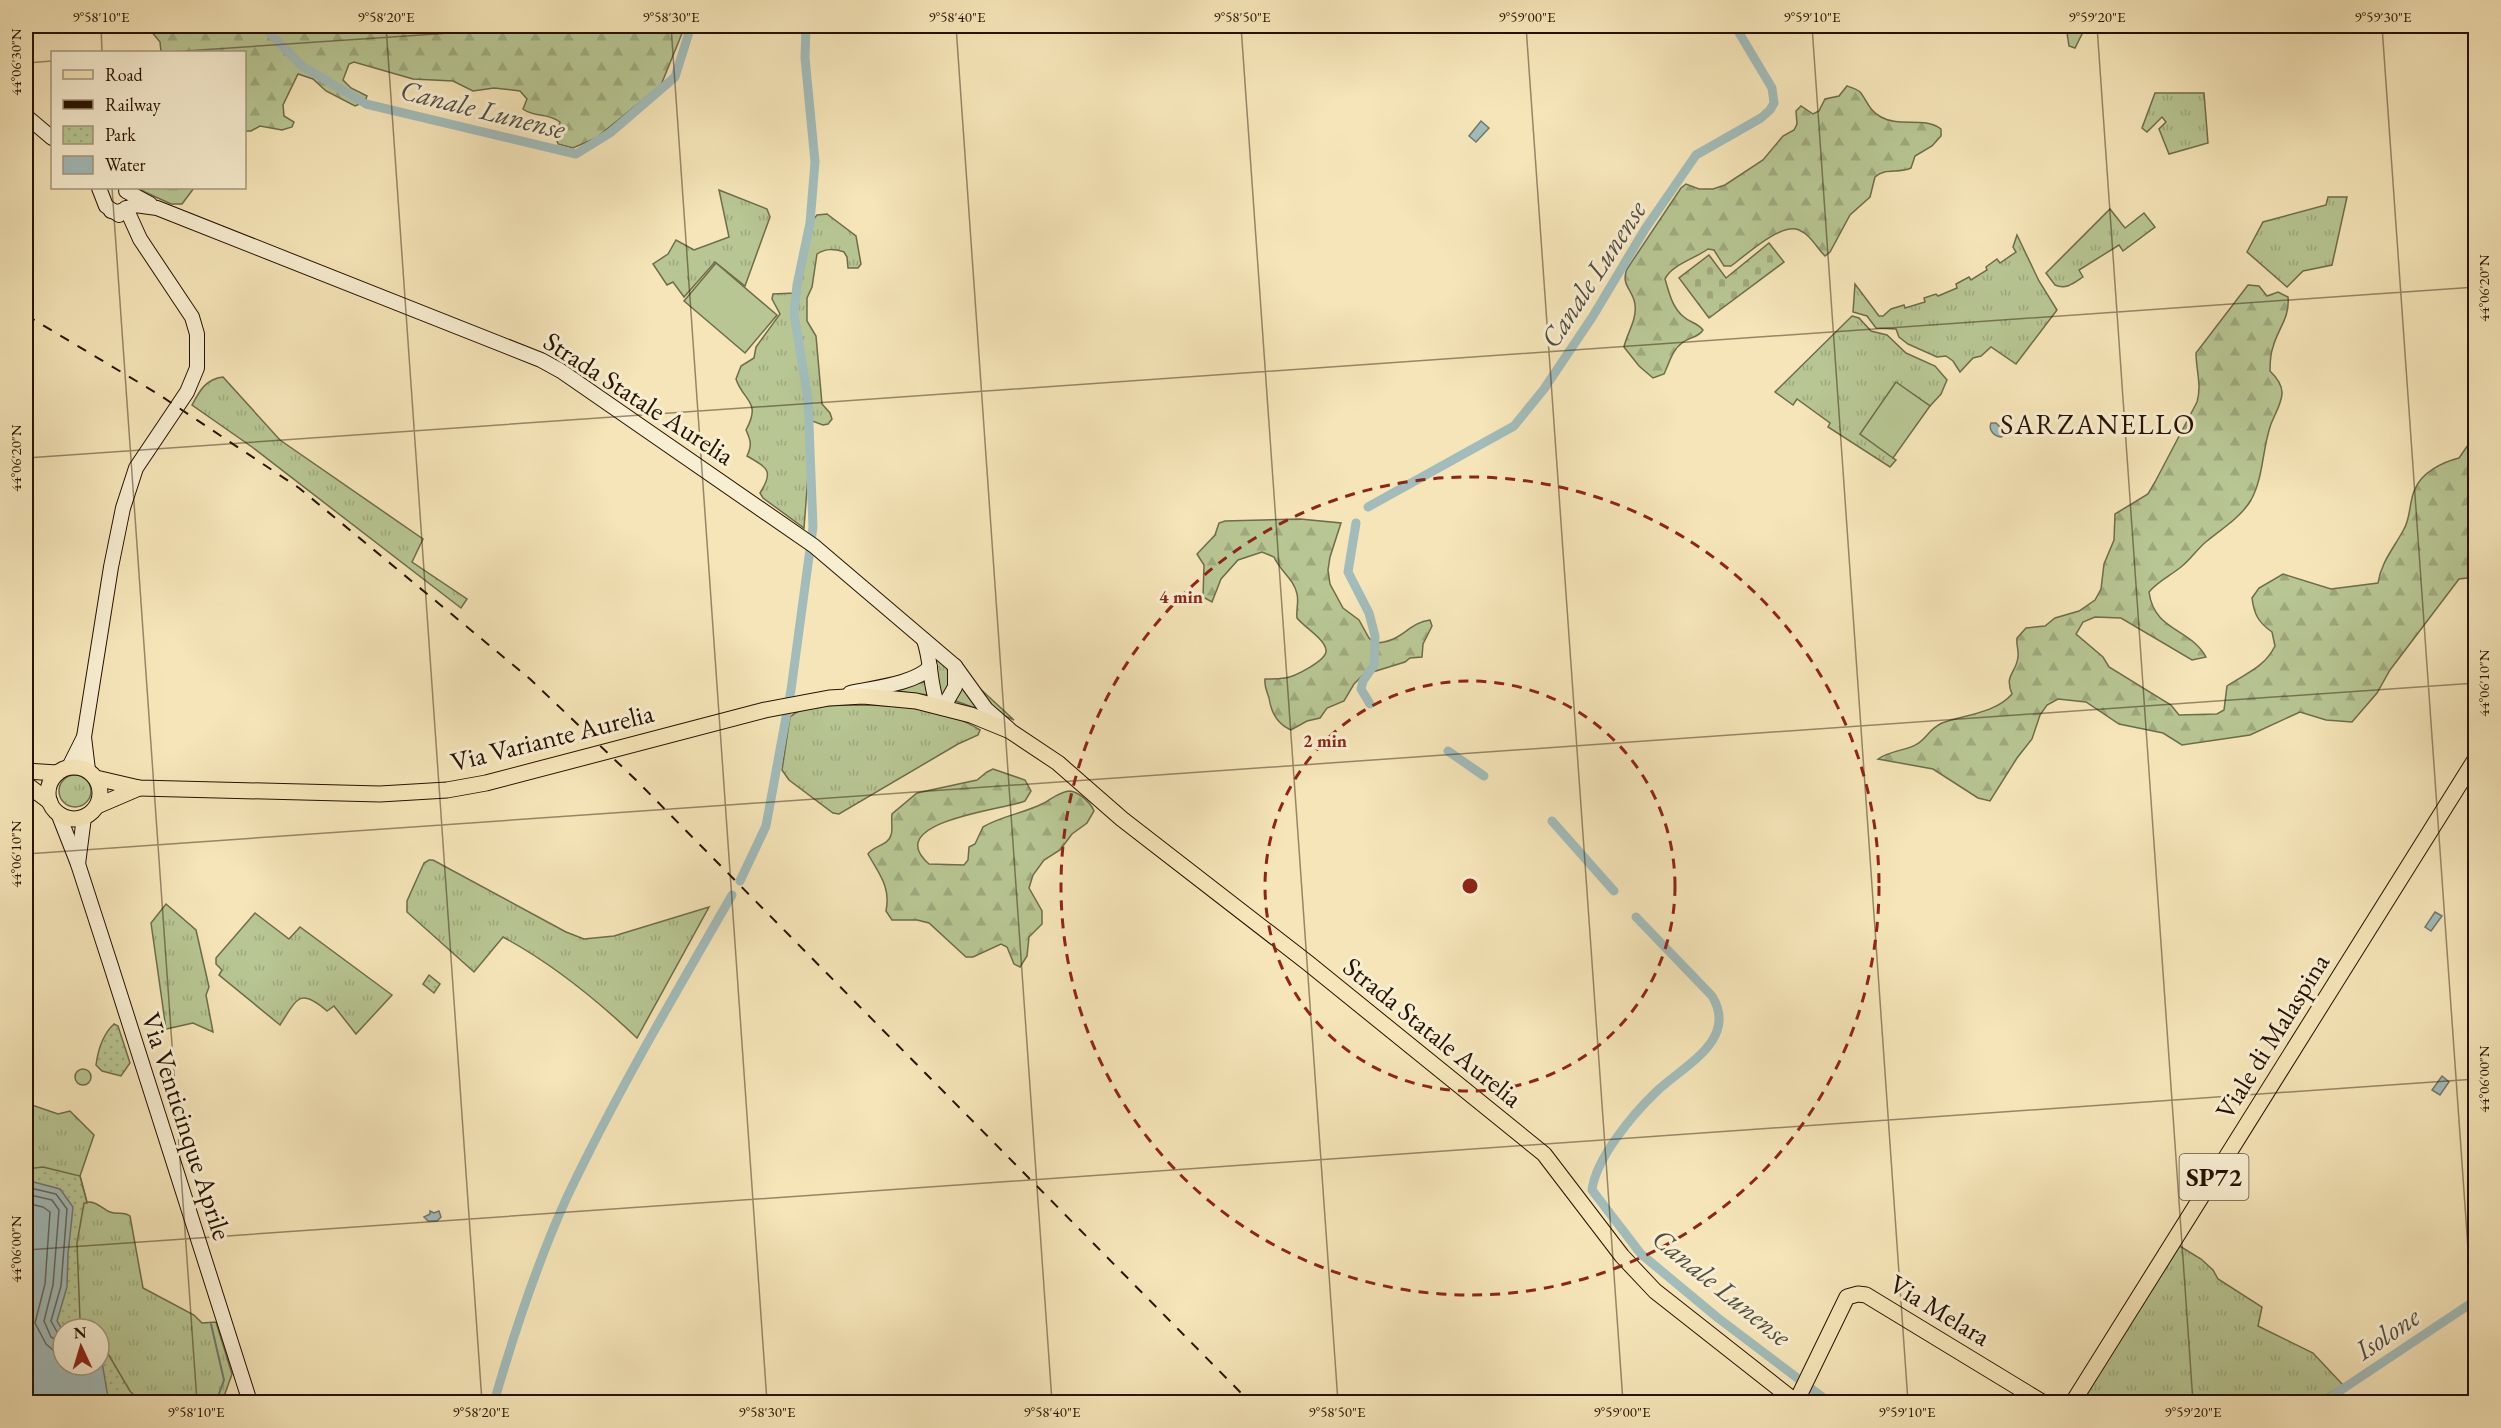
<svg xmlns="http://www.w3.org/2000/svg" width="2501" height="1428" font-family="'EB Garamond',serif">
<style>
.grass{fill:url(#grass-tufts);stroke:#6e6c4a;stroke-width:1.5}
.forest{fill:url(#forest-firs);stroke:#6e6c4a;stroke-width:1.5}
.cemetery{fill:url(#cemetery-stones);stroke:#6e6c4a;stroke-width:1.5}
.park{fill:url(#park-dots);stroke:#6e6c4a;stroke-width:1.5}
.pitch{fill:#b7c693;stroke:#6e6c4a;stroke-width:1.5}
.water{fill:#a1bcba;stroke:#707870;stroke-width:1.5}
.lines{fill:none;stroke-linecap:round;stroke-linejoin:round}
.shore{stroke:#64675d;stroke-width:1.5}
.stream{stroke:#707870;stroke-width:2}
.canal{stroke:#a1bcba;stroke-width:9}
.secondary-casing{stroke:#261200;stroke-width:16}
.primary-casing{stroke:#261200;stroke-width:17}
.secondary{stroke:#f8eed1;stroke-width:14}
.primary{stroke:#f5e5b8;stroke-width:15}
.rail{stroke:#261200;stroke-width:2;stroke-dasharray:10 10;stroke-linecap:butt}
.ticks{fill:none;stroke:#261200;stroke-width:1.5;stroke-opacity:0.45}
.ring{fill:none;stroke:#8f2418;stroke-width:3;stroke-dasharray:10 8}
.labels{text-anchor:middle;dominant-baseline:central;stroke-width:6;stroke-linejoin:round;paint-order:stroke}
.shield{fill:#f8eed1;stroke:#65543f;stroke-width:1.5}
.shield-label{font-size:26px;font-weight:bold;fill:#261200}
.street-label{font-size:27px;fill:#261200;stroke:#f8eed1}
.water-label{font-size:28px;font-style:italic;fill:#514e41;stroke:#f8eed1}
.neighbourhood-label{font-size:28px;letter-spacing:1.5px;fill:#261200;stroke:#f8eed1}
.centre{fill:#8f2418;stroke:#f8eed1;stroke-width:3}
.ring-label{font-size:18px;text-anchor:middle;font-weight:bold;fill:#8f2418;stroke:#f8eed1;stroke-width:6;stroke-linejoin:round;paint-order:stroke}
.neatline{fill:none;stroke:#261200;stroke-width:2}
.ticks-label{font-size:15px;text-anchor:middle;fill:#261200}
</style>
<defs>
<pattern id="grass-tufts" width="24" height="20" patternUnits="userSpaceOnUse" patternTransform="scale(1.5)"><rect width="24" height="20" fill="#b7c693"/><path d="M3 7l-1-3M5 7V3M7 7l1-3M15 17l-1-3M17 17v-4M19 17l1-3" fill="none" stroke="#9da97d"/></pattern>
<pattern id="forest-firs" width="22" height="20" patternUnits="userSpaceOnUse" patternTransform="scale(1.5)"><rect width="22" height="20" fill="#b7c693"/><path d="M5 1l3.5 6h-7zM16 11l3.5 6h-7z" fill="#9da97d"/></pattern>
<pattern id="cemetery-stones" width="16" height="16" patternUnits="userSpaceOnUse" patternTransform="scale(1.5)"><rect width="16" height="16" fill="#b7c693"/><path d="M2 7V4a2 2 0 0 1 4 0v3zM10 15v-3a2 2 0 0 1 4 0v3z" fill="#9da97d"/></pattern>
<pattern id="park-dots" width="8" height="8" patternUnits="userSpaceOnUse" patternTransform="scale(1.5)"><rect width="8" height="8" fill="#b7c693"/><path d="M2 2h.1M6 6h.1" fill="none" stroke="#9da97d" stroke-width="1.8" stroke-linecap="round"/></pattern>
</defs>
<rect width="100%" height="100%" fill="#f5e5b8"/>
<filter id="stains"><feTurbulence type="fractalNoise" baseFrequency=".00333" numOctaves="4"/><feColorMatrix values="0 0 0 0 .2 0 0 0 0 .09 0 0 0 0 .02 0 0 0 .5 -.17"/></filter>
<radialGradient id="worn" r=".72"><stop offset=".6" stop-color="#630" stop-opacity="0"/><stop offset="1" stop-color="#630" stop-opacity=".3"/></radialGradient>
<!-- grass -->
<g class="grass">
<path d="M2155,93h49l4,50 -39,11 -10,-25 7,-7 -4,-5 -15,15 -5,-4z"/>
<path d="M719,190l48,19 3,8 -25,69 -30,-24 -31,35 -11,-15 -6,3 -14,-21 15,-10 8,-14 18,10 35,-13z"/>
<path d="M2328,197h19l-15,68 -29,6 -16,16 -40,-35 16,-30 63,-17z"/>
<path d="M2110,209l15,19 19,-15 11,14 -32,24 -4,-6 -40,25 4,7c-9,6 -17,13 -28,8l-9,-12z"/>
<path d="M827,214l29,22 5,28 -3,4h-10l-1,-11 -3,-5c-10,-3 -18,-4 -27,2l-5,33 -5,11v23l9,15 6,68 8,9 2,6 -4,5 -5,1 -16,-6 1,57 -4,52 -41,-30 -3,-5c14,-22 8,-25 -13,-37 5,-11 4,-15 -1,-26 16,-29 -3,-29 -10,-51l5,-13 13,-8 2,-11 24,-33 -8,-15 1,-5 23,-1 2,-2 15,-71 4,-5z"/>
<path d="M2017,235l22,46 18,29 -41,54 -25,-17 -10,9 -8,2 -13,14 -7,-11 -7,-5 -9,1 -29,-13 -9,-7 -3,-8 -20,-1 -9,-12 -14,-4 2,-28 24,32h4l8,-7 13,-4 1,3 20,-6 -1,-4 12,-4 2,2 19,-8 -1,-4 13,-7 2,3 16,-10 -1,-3 11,-8 3,4 16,-11 -3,-5z"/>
<path d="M1852,316l7,2 12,13 16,4 19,18 29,13 12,14 -6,14 -11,12 -34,-23 -3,75 3,2 -6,7 -62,-40 2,-4 -33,-24 -4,6 -18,-13z"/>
<path d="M223,377l57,63 143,99 -11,23 55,37 -6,9 -209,-161 -60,-42c8,-15 14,-26 31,-28z"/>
<path d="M937,656c13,11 14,18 13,34l-10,8 -4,-36z"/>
<path d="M962,679l21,32 -30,-11z"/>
<path d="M923,682l3,1 2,12 -42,-5 12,-1z"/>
<path d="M975,684l39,36 -18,-8z"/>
<path d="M852,705c42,0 92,2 128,25l-2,5 -20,9 -119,70 -6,-1 -44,-33 -7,-10 8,-53c14,-13 44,-11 62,-12z"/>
<circle cx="75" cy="791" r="16"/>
<path d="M429,860h4l133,72 18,7 30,-3 95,-29 -72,131c-41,-39 -84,-74 -134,-101l-29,35 -67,-60v-11l17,-38z"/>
<path d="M166,904l30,26 13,57 -3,8 7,37 -20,-9 -27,6 -15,-106z"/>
<path d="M255,913l34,26 11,-12 92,68 -36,39 -22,-28 -7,5c-28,-24 -30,-12 -47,14l-61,-50 3,-5 -6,-6v-6z"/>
<circle cx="83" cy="1077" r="8"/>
<path d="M26,1103l32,11 12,-3 24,24 -14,41 7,26c10,-1 15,7 23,10 8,3 14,-1 20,4l13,72 51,27 8,8 14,-1 16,52 -10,28h-109l-14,-43v-30h-36l-37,-149z"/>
<path d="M2178,1245l23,14 12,11 5,9 44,28 -4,19 55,27 30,32 -28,17h-235z"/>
</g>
<!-- forest -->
<g class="forest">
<path d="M147,26h538l-24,59 -65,53 -23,10 -15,-4 -2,-6 4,-16c-14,-10 -25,-4 -37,-13l4,-10 -7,-8 -26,-3 -21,3 -20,-10 -40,-2 -59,-17 -5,2 -6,16 8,8 16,8 -2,6 -10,4 -29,-15 -13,-12 -15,-5 -15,31 1,11 10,6 -2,5 -10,3 -22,-4 -9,5h-6l-1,-79h-83l-1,-10z"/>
<path d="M2066,26h20l-11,22 -6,-2z"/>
<path d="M1847,86c3,1 10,3 13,6 7,8 8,18 21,25 19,11 43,-1 60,12v7l-9,10 -17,10 -4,12c-13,6 -25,-1 -36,9l-5,20 -20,18 -20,37 -5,4c-9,-9 -14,-21 -26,-26 -18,-8 -54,26 -68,36h-7l-10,-16 -6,-1c-12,9 -37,16 -43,30 4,13 7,29 19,38 6,6 13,5 19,13 -5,8 -14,7 -21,13 -10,7 -13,21 -18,31l-11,4 -14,-12 -15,-19c3,-14 13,-27 11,-42 -1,-14 -15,-20 -8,-36l54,-81 5,-4 13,5h14l12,-4 38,-25 20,-24 11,-6 3,-6 -1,-13 5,-5 12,8 6,-3 6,-12 14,-3z"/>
<path d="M136,188h58l-12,16h-11z"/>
<path d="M2248,285l11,1 8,10 11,-4 10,5c2,21 -10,31 -15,50 -3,8 -3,15 -3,24 21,20 10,31 1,53 -9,25 -7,52 -20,76 -10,17 -28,28 -44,41 -9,7 -16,18 -26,26 -11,9 -23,14 -32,25 5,39 41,36 57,65l-14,3 -71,-42 -26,-1 -12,5 -7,12 27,23 6,10 62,38 8,10 38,-1 7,-4 3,-24c19,-13 37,-18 48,-40l-3,-14c-14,-10 -18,-18 -20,-34l7,-10 24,-14 48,15 47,-6c3,-21 16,-35 26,-54 7,-12 5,-28 11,-40 7,-17 28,-27 44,-31l16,-23v142l-16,2 -69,91 -13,23 -25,29 -26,-2 -26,-8 -50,23 -68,10 -19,-12 -44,-9 -33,-22 -28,-3 -11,6 -7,10 -8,24 -15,19 -27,43 -12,-3 -45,-29 -55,-10c13,-9 31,-9 39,-15 10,-6 12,-15 25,-21 22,-8 54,-10 70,-29 -8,-20 4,-20 6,-37 1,-6 -2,-13 -1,-19l9,-10 19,-2 10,-8 24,-7 16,-11 6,-11 3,-25 10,-24 1,-26 33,-20 7,-12 42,-80c5,-17 -1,-32 -1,-49z"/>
<path d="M1300,519l41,4 -11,34 -2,13 2,14 13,24 16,12 10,18 5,5c28,0 33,-20 56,-23l2,6 -9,18 -1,13 -12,1 -5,4 -42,13 -9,9 -10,17 -17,7 -7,10 -13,3 -16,9c-14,-6 -20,-18 -22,-32 -2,-7 -5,-11 -4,-19 7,0 14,0 20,-1 9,-1 43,-18 41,-28 -1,-11 -22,-23 -29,-32 -1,-8 2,-17 0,-24 -3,-15 -17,-23 -23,-37l-12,-5 -24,8 -17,19 -9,23 -9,-5 1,-32 -7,-11 18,-19 4,-12 6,-2z"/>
<path d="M993,769l32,11 6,11 -6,10c-20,9 -145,20 -96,63l35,1 4,-5 1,-13 6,-3 8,-17c18,-11 42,-14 61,-24 7,-4 17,-12 26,-12 9,1 21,12 24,20l-7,12 -15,11 -12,16 -16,10 -11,15 -4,13 13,23v13l-13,13 -2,19 -7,11 -6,-3 -7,-17 -6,-3 -28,13h-7l-37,-34 -12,-3h-25l-6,-9c5,-24 -7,-37 -18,-57 5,-8 21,-9 23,-19 2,-5 0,-14 1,-21l25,-21 60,-13 10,-8z"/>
</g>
<!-- cemetery -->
<path class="cemetery" d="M1769,243l15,19 -75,56 -30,-40 30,-23 17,23z"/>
<!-- park -->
<g class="park">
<path d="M429,975l11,9 -6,9 -11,-9z"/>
<path d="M114,1024l4,2 12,37 -9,13 -19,-5 -6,-6c2,-15 7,-31 18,-41z"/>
<path d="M43,1167l37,9 7,27h-3l-7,40 3,77 5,9h-22v36h36v-23l5,5 26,44 10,11h-114v-233z"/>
</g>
<!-- pitch -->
<g class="pitch">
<path d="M716,263l61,52 -32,38 -61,-52z"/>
<path d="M1896,382l34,24 -37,52 -33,-24z"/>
</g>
<!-- water -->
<g class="water">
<path d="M1481,121l8,7 -13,14 -7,-6z"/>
<path d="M1991,423h5l10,10v2l-5,2c-7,-1 -13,-7 -10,-14z"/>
<path d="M2435,912l7,4 -11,15 -6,-4z"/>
<path d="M2442,1076l7,6 -9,13 -8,-5z"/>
<path d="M26,1180l34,9 13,18 -5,47 -1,33 -10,34 6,10v34h36v-6l3,3 6,35 5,5h-87z"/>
<path d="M430,1211l4,2 5,-2 2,6 -4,4h-9l-4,-4 6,-3z"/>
</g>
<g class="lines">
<!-- shore -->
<g class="shore">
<path d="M26,1187l30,7 11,15 -6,77 -10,35 6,11 6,3"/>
<path d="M26,1194l26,6 7,10 -6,75 -9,36 7,16 12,6"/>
<path d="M26,1203l17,4 7,5 -5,72 -10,39 11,21 7,6 10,2"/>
</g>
<!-- stream -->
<path class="stream" d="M211,1324l13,56 -8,22"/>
<!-- canal -->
<g class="canal">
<path d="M263,26l39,40 64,38 210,50 34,-21 65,-56 16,-51"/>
<path d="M1368,507l146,-81 30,-37 49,-73 52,-87 51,-74 65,-37 9,-8 4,-7 -2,-15 -37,-62"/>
<path d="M1356,523l-8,49 21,41 6,23 -1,29 -11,16 -2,8 9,15"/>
<path d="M1448,751l36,25"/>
<path d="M1552,821l62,70"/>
<path d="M740,881l26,-55 25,-136 22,-163 -5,-128 -14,-85 3,-29 13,-62 5,-61 -10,-104 1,-32"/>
<path d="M1636,917l76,79c27,44 -29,70 -56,96 -23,22 -60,66 -64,98l49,64 77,64 111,84"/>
<path d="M494,1402c20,-69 43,-139 73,-205 49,-103 108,-203 165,-302"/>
<path d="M2323,1402l153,-102"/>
</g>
<!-- secondary casing -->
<g class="secondary-casing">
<g id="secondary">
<path d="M26,116l26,22"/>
<path d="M99,188l7,18 13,9"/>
<path d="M126,191l24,13"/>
<path d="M111,211l8,1 16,-7 22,3 384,152 20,11 253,175 141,120 31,43 23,20"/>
<path d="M924,640c8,23 5,44 14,66"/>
<path d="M850,693c22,-5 65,-9 80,-26"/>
<path d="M943,708l12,-21v-21"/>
<path d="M84,737l4,33"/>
<path d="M69,767l15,-30 27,-170 12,-59 13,-40 51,-76 10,-24v-34l-5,-17 -52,-78 -14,-31"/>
<path d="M58,813l20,51 33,102 139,436"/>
<path d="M78,864l6,-47"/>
</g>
</g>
<!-- primary casing -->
<g class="primary-casing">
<g id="primary">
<circle cx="74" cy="793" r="26"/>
<path d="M26,771l31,2"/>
<path d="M96,778l43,10 241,6 67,-4 39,-7 279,-73 64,-12 34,-2 53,5 55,14 39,16 48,32 64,56 186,144 236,191 78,102 33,35 141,111"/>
<path d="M26,784l24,18"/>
<path d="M97,806l42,-18"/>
<path d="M1796,1402l51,-105 11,-3 8,1 176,107"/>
<path d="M2073,1402l403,-644"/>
</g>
</g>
<!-- secondary -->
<use href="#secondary" class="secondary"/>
<!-- primary -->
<use href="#primary" class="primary"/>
<!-- rail -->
<path class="rail" d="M26,315l132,79 141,94 231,191 106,101 614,622"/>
</g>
<!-- ticks -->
<path class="ticks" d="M101,26l1,26M386,26l96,1376M671,26l96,1376M956,26l96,1376M1241,26l97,1376M1526,26l97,1376M1812,26l96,1376M2097,26l96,1376M2382,26l94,1336M170,52l386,-26M26,63l26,-2M112,188l85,1214M26,458l2450,-171M26,854l2450,-171M26,1250l2450,-171"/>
<!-- distance rings -->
<g class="ring">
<circle cx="1470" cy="886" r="205"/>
<circle cx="1470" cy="886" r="409"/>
</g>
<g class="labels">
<!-- shield labels -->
<rect class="shield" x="2179.5" y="1154" width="69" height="46" rx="4.5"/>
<g class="shield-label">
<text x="2214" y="1177">SP72</text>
</g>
<!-- street labels -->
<g class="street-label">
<text transform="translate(639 398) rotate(33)">Strada Statale Aurelia</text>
<text transform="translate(552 737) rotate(-14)">Via Variante Aurelia</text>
<text transform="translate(1433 1032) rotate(39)">Strada Statale Aurelia</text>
<text transform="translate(2272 1036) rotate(-58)">Viale di Malaspina</text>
<text transform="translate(187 1126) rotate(72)">Via Venticinque Aprile</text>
<text transform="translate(1940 1310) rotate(31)">Via Melara</text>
</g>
<!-- water labels -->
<g class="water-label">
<text transform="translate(483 109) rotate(14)">Canale Lunense</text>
<text transform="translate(1593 274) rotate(-57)">Canale Lunense</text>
<text transform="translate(1722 1287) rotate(39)">Canale Lunense</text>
<text transform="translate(2387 1333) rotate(-34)">Isolone</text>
</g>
<!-- neighbourhood labels -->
<g class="neighbourhood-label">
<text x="2098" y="424">SARZANELLO</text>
</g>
</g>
<circle cx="1470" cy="886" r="9" class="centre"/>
<g class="ring-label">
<text x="1181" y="603">4 min</text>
<text x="1325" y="747">2 min</text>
</g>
<!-- margin -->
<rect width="2501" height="1428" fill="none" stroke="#f5e5b8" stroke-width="66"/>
<!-- legend -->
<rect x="51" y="51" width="195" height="138" fill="#f8eed1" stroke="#a4967d" stroke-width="1.5"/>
<rect x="63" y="70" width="30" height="9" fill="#f5e5b8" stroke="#a4967d" stroke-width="1.5"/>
<text x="105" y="81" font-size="18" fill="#261200">Road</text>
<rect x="63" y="100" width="30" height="9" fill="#261200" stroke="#a4967d" stroke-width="1.5"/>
<text x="105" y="111" font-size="18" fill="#261200">Railway</text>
<rect x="63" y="126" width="30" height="18" fill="url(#park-dots)" stroke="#a4967d" stroke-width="1.5"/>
<text x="105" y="141" font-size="18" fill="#261200">Park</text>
<rect x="63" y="156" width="30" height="18" fill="#a1bcba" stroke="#a4967d" stroke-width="1.5"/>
<text x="105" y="171" font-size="18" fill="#261200">Water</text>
<!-- north arrow -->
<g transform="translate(81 1347) rotate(356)"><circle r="28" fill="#f8eed1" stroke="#a4967d" stroke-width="1.5"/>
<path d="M0-4.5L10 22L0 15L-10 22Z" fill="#8f2418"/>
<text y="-9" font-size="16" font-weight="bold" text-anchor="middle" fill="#261200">N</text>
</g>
<rect x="33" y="33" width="2435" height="1362" class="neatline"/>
<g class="ticks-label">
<text x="101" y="22">9°58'10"E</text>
<text x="386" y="22">9°58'20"E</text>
<text x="671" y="22">9°58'30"E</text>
<text x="957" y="22">9°58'40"E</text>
<text x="1242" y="22">9°58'50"E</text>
<text x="1527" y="22">9°59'00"E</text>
<text x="1812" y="22">9°59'10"E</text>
<text x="2097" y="22">9°59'20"E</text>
<text x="2383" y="22">9°59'30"E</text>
<text transform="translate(16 62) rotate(-90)" y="5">44°06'30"N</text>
<text transform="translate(2484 288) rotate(-90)" y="5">44°06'20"N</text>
<text transform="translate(16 458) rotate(-90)" y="5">44°06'20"N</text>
<text transform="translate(2484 683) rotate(-90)" y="5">44°06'10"N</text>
<text transform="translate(16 854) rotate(-90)" y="5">44°06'10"N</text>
<text transform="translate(2484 1079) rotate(-90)" y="5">44°06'00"N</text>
<text transform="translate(16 1249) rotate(-90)" y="5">44°06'00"N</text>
<text x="196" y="1417">9°58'10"E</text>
<text x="481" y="1417">9°58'20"E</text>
<text x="767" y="1417">9°58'30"E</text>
<text x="1052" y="1417">9°58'40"E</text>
<text x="1337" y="1417">9°58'50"E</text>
<text x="1622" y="1417">9°59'00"E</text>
<text x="1907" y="1417">9°59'10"E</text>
<text x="2193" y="1417">9°59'20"E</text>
</g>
<rect width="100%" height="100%" filter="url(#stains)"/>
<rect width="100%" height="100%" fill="url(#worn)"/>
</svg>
